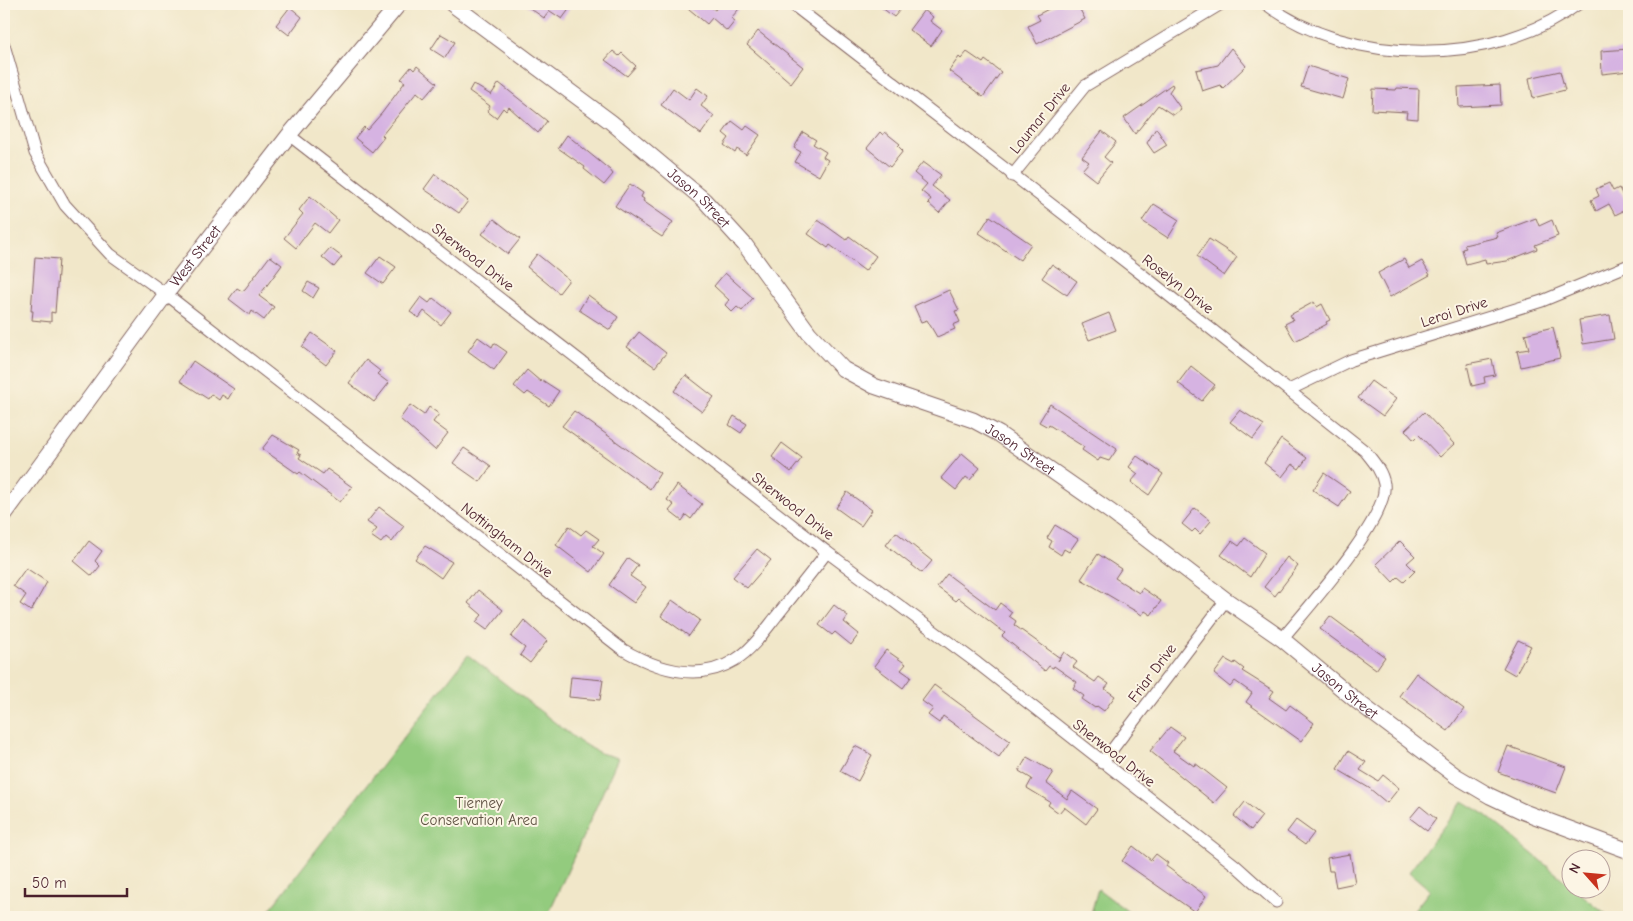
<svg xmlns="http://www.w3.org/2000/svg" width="1633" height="921" font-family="'Comic Neue',sans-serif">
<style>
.green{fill:#93cb7e;stroke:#6e7554}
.building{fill:#d6b3e2}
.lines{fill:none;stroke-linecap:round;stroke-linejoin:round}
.minor-casing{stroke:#846562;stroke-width:13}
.tertiary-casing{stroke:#846562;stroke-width:17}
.minor{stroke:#fff;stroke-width:11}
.tertiary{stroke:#fff;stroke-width:15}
.labels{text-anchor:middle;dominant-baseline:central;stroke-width:4;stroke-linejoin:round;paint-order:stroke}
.street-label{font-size:15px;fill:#4a1f2b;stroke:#fcf5e5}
.park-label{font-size:15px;fill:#605344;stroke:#fcf5e5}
</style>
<rect width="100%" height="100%" fill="#fcf5e5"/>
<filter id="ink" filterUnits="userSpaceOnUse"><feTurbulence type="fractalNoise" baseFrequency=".02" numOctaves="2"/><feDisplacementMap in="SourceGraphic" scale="10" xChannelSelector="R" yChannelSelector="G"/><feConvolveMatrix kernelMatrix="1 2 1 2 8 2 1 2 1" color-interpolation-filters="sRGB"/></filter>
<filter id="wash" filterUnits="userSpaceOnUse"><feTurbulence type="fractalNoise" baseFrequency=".0096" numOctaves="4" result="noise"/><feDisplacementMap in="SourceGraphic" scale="20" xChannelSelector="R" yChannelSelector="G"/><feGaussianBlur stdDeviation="1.12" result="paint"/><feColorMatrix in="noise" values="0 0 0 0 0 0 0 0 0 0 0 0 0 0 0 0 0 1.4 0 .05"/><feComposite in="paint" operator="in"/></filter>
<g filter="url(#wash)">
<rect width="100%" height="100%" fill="#f1e7c9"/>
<!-- green -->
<g class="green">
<path d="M468,655l112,87 20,11 18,5 -71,159h-283z"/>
<path d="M1463,801l20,12 87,72v3l5,1 35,28h-201l21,-27 -21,-18z"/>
<path d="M1098,889l37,28h-45z"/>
</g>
<g id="blocks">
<!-- building -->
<g class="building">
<path d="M524,4h49l-11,15 -12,-8 -6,7z"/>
<path d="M683,4h24l8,6 5,-6h13l6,5 -8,9 4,3 -8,10 -15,-13 -5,6z"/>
<path d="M877,4h28l-11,13z"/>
<path d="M1058,4h19l8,15 -48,25 -9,-18 12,-6 -3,-5z"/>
<path d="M290,7l12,10 -13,18 -13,-10z"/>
<path d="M924,10l9,7 -3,4 12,9 -11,16 -22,-16z"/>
<path d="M758,31l45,36 -12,16 -44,-38z"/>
<path d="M441,34l14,8 -10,16 -14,-9z"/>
<path d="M1231,48l15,18 -23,22 -3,-3 -18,6 -6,-21 22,-5z"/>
<path d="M1629,49v22l-27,3 -1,-23z"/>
<path d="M613,51l6,5 3,-3 14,13 -9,10 -22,-16z"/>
<path d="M967,52l16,11 2,-3 16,12 -18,25 -34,-26 10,-14 2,2z"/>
<path d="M417,66l20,17 -13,15 -7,-6 -35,43 2,2 -12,15 -17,-14 9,-11 3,3 15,-17 23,-31 -4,-3 10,-12 3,3z"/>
<path d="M1308,66l41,13 -6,20 -42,-12z"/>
<path d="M1560,71l5,19 -32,8 -4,-20z"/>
<path d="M499,83l48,38 -9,12 -29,-26 -3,4 -3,-3 -7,10 -9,-7 3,-5 -21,-15 4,-7 18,11z"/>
<path d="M1172,84l1,2 -4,6 12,17 -8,6 -15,-10 -23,29 -11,-16z"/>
<path d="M1500,85l1,20 -42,2 -1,-20z"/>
<path d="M673,88l16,12 8,-12 11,8 -7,10 13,10 -13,18 -40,-29z"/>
<path d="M1397,88l22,1 -1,30 -12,-1 1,-6 -35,-2 1,-21 23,1z"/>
<path d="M732,121l12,9 3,-4 13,9 -14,20 -9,-6 -2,4 -11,-8 5,-7 -6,-5z"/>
<path d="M1156,128l11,17 -13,8 -7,-10z"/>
<path d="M1102,131l14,11 -12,15 7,6 -15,18 -14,-11 7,-8 -7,-5z"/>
<path d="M803,132l13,8 -3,4 13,8 -3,5 5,3 -9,16 -24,-14 6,-10 -7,-4z"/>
<path d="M880,132l3,3 2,-3 15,12 -2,2 5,5 -13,16 -23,-19z"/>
<path d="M567,135l43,35 3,4 -9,11 -20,-16 1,-2 -27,-19z"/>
<path d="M923,162l18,13 -9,11 18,14 -11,13 -11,-10 3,-4 -10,-8 6,-7 -13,-11z"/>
<path d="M435,174l33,27 -9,12 -35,-24z"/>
<path d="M1609,183l4,8 6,-3 10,20 -14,7 -6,-11 -13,7 -5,-11 8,-4 -3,-7z"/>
<path d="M630,184l13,9 -2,4 3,2 -1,2 30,21 -11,15 -47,-31z"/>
<path d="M310,196l28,24 -10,13 -13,-10 -19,25 -12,-10 19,-24 -4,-4z"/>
<path d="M1154,204l25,16 -11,18 -26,-17z"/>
<path d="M990,216l41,28 -11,16 -41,-27z"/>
<path d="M1536,218l3,8 13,-6 6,16 -23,9 2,4 -30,12 -21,3 -1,-5 -19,5 -4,-15 4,-1 -2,-3 34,-8 -2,-4z"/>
<path d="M494,219l26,20 -12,15 -26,-20z"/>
<path d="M818,220l28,20 3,-4 27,20 -11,15 -35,-26 -2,3 -20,-14z"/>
<path d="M1209,239l28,18 -13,19 -27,-20z"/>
<path d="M330,248l12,9 -8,10 -12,-10z"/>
<path d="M537,254l32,26 -10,13 -32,-26z"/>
<path d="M270,256l12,9 -23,31 15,11 -10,13 -12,-9 -2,4 -21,-16 8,-11 5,3 3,-2z"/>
<path d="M380,256l16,11 -13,17 -16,-11z"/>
<path d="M35,257l24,2 -4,54 -4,-1v10l-19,-2 1,-9h-2z"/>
<path d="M1404,259l5,9 13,-7 8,14 -40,22 -12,-24z"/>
<path d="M1052,264l25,17 -10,14 -25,-17z"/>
<path d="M725,273l28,25 -11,13 -5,-4 -5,5 -7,-7 4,-5 -15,-14z"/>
<path d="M308,282l11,6 -6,10 -10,-7z"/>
<path d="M949,290l10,20 -4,1 5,11 -7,3 2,4 -18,8 -10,-17 -6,2 -7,-16z"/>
<path d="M588,295l30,22 -8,13 -31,-20z"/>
<path d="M421,297l8,6 4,-5 18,14 -10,13 -17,-14 -5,7 -9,-6z"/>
<path d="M1314,302l3,5 5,-3 8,16 -4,2 1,2 -32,17 -10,-17 8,-4 -3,-5z"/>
<path d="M1109,313l7,17 -27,10 -7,-16z"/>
<path d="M1610,315l4,24 -31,5 -4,-24z"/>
<path d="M1553,327l7,31 -39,9 -4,-16 12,-2 -4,-15z"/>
<path d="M639,332l27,21 -11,14 -28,-20z"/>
<path d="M312,333l25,18 -11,14 -24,-18z"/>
<path d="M478,337l14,10 2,-4 13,9 -13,18 -26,-19z"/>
<path d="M1492,359l3,16 -11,2 1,6 -13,3 -5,-22z"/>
<path d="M366,360l14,11 -3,3 12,9 -15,19 -25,-19z"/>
<path d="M193,361l41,28 -6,10 -6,-4 -3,5 -8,-6 -3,5 -28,-18z"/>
<path d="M1191,366l24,19 -13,16 -24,-18z"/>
<path d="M527,370l14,12 1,-2 17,11 -10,15 -21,-14 -3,3 -11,-9z"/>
<path d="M686,375l28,22 -12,15 -28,-21z"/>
<path d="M1371,381l25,18 -13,17 -25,-18z"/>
<path d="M1050,404l67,45 -8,12 -9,-3 -2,3 -16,-11 2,-3 -35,-22 -1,2 -9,-5z"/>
<path d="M410,405l14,10 5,-8 10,7 -6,8 15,11 -13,17 -35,-31z"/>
<path d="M1240,410l24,15 -11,14 -23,-17z"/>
<path d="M574,411l86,62 -10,16 -88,-63z"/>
<path d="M1424,412l30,32 -14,13 -21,-22 -5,5 -9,-10z"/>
<path d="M734,416l13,8 -6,9 -12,-8z"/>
<path d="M273,435l26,15 -2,3 4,2 -2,3 24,16 4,-5 25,18 -12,15 -40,-30 -2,2 -36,-25z"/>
<path d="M1281,439l26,19 -8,11 -7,-5 -10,13 -18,-14z"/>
<path d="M782,443l20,15 -11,14 -19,-15z"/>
<path d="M464,448l27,18 -11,16 -27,-19z"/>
<path d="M962,453l18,15 -10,12 -4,-3 -10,13 -15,-12z"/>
<path d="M1137,456l26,18 -14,21 -18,-13 7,-8 -9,-7z"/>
<path d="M1324,473l26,18 -11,16 -26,-17z"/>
<path d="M677,485l25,19 -11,15 -5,-4 -4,6 -13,-10 5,-6 -7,-5z"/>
<path d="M847,492l25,18 -11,16 -25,-18z"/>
<path d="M379,507l25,19 -12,16 -6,-5 -5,6 -10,-7 6,-7 -10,-7z"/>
<path d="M1195,508l16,13 -11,13 -5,-5 -3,3 -10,-8z"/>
<path d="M1055,525l23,14 -9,13 -5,-3 -3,6 -12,-8 3,-6 -5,-3z"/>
<path d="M569,526l12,9 5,-5 13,9 -6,7 11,8 -13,18 -35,-27z"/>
<path d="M896,532l36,29 -10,12 -36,-28z"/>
<path d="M1245,538l20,15 -15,24 -29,-22 11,-14 7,5z"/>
<path d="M89,541l13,10 -7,10 5,5 -8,10 -18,-15z"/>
<path d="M1400,541l15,15 -8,7 8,8 -11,11 -6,-5 -5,5 -17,-18z"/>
<path d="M425,546l27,16 -11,16 -26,-19z"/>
<path d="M757,549l14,11 -24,28 -14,-11z"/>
<path d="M1098,554l23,15 -6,9 24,15 3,-5 19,13 -10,14 -6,-4 -3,4 -61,-36z"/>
<path d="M1287,557l11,9 -23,30 -11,-9z"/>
<path d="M628,558l10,7 -8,11 16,11 -12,16 -25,-18z"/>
<path d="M26,568l21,14 -16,29 -11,-7 6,-9 -13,-9z"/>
<path d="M947,574l48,36 5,-7 12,9 -3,4 7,5 -2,4 46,33 -2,3 6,-9 13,10 -4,5 22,15 4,-5 10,7 -4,5 10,7 -11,15 -7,-5 -2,2 -13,-9 2,-3 -11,-8 4,-6 -23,-16 -1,2 -4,-2 -4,5 -43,-35 3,-3 -17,-13 -29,-22 -3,3 -19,-14z"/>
<path d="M478,590l25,20 -16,20 -11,-8 6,-7 -14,-12z"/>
<path d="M672,600l28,20 -11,16 -28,-20z"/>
<path d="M834,605l14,11 -4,6 15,12 -8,11 -16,-13 -3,3 -13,-10z"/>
<path d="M1330,616l55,41 -9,13 -56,-41z"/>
<path d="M524,620l23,21 -17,22 -10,-8 5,-7 -14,-11z"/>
<path d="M1518,640l13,6 -16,29 -12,-7z"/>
<path d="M886,650l20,14 -5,6 10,7 -8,11 -29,-22z"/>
<path d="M1225,659l9,5 1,-2 9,7 -2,2 32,20 -5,7 17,12 4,-5 24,18 -13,18 -55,-39 6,-9 -17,-12 -5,6 -16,-13z"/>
<path d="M1416,673l48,36 -16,22 -49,-35z"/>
<path d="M571,677l32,3 -3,20 -31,-3z"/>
<path d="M934,685l76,56 -11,16 -56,-41 -4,7 -11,-8 5,-6 -11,-8z"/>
<path d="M1170,727l14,10 -11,14 21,15 1,-3 32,25 -13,15 -64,-52z"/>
<path d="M855,746l17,9 -14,26 -18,-10z"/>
<path d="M1508,746l58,21 -10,26 -58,-21z"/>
<path d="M1348,751l18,11 -6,8 18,11 5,-6 16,13 -12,15 -18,-15 -32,-19z"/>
<path d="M1027,757l26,15 -7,11 21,16 5,-8 25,18 -11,15 -22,-17 -5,6 -11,-8 2,-3 -23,-14 5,-9 -13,-8z"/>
<path d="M1245,802l17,14 -11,14 -17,-14z"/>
<path d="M1420,806l16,13 -9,12 -17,-13z"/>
<path d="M1296,820l18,13 -9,12 -18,-13z"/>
<path d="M1133,846l18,14 5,-6 12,9 -2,3 40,30 -11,16 -73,-51z"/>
<path d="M1350,854l5,29 -19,4 -3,-16h-4l-2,-13z"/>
</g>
</g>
</g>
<g filter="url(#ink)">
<use href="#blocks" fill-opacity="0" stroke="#846562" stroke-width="1"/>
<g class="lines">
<!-- minor casing -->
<g class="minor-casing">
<g id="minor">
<path d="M792,4l361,279 212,168c8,10 17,20 19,33 6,33 -79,127 -102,155"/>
<path d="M1266,4c84,63 228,63 312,0"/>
<path d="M4,45l31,108 30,52 45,49 56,40 456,355c34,20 76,34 113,11 18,-11 31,-31 44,-47 16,-20 32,-40 48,-61"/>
<path d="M289,135l538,417 150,111 258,202 41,37"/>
<path d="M1012,176l73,-90 136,-82"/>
<path d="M1289,390l62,-30 191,-59 87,-36"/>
<path d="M1102,763l124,-163"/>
</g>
</g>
<!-- tertiary casing -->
<g class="tertiary-casing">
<g id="tertiary">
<path id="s1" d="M452,4l159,118 93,78 41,45 64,88 34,36 31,17 99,34 26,14 112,78 115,88 56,39 76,63 98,74 34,20 34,16 105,39"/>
<path id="s2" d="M4,515l162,-221 123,-159 110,-131"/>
</g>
</g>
<!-- minor -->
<use href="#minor" class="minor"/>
<!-- tertiary -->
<use href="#tertiary" class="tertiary"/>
</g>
</g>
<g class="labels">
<!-- street labels -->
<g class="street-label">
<text transform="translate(1040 118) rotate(-51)">Loumar Drive</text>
<text stroke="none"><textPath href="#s1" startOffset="314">Jason Street</textPath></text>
<text stroke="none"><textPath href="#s2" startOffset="322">West Street</textPath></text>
<text transform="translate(473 257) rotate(38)">Sherwood Drive</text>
<text transform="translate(1178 284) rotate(38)">Roselyn Drive</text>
<text transform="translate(1454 312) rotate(-18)">Leroi Drive</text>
<text stroke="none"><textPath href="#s1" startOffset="734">Jason Street</textPath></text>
<text transform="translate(793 506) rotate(38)">Sherwood Drive</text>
<text transform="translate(507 540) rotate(38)">Nottingham Drive</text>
<text transform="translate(1152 673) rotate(-53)">Friar Drive</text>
<text stroke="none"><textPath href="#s1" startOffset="1139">Jason Street</textPath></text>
<text transform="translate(1114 753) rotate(38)">Sherwood Drive</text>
</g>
<!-- park labels -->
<g class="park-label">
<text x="479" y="803">Tierney<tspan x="479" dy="17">Conservation Area</tspan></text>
</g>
</g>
<!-- margin -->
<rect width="1633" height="921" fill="none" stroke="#fcf5e5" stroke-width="20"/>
<!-- north arrow -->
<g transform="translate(1586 874) rotate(297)"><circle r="24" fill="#fcf5e5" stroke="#b59f9b"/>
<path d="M0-4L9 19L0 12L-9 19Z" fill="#c8321e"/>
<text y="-8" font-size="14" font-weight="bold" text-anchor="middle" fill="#4a1f2b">N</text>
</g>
<!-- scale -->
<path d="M25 888v8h102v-8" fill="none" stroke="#4a1f2b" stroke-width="2.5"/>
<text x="32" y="888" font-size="15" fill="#4a1f2b" stroke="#fcf5e5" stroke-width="4" paint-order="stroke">50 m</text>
</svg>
